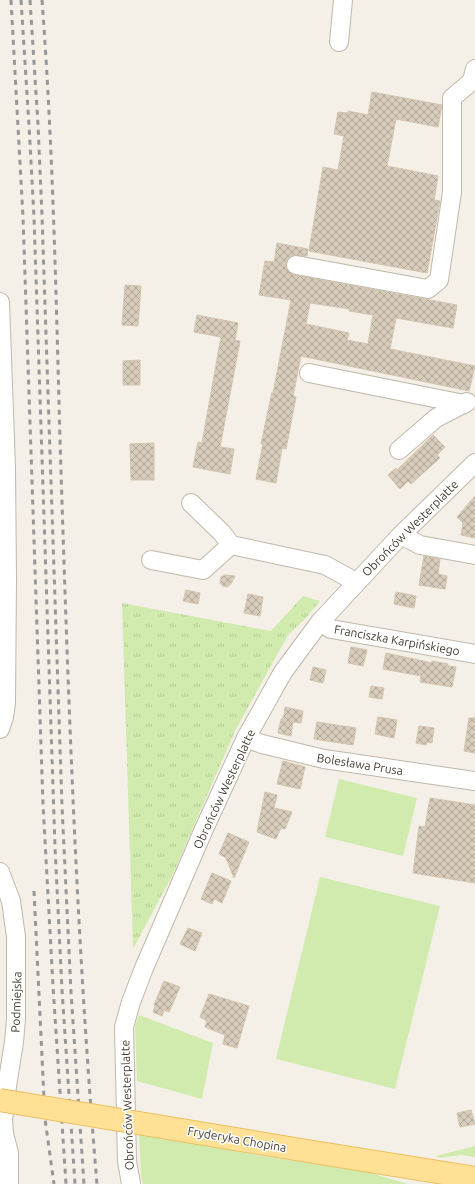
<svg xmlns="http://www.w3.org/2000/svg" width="475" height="1184" font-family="Ubuntu,sans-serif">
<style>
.grass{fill:#d0ebad}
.park{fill:url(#park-tufts)}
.building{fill:url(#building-cross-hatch);stroke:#d2c4ae;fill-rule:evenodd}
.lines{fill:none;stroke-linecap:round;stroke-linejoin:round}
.minor-casing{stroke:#c0b8a9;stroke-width:20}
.major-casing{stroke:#ebbf5e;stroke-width:24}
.minor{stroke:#fff;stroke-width:18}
.major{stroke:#ffe095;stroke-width:22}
.rail{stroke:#979797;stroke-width:3;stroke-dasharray:5 5;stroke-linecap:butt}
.major-bridge-casing{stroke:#ebbf5e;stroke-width:24;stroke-linecap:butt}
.major-bridge{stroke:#ffe095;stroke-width:22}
.labels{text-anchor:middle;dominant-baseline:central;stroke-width:3;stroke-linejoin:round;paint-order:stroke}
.street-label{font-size:12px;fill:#484035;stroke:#fff}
</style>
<defs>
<pattern id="park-tufts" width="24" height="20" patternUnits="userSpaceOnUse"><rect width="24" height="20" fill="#d0ebad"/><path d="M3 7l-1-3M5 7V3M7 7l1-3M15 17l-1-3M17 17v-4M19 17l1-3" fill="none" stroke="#b4cb95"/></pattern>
<pattern id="building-cross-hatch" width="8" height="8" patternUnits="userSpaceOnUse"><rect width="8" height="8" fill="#d7ccbb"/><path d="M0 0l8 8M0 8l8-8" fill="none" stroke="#b0a799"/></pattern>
</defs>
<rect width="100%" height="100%" fill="#f4f0e7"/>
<!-- grass -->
<g class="grass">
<path d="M339,779l78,19 -14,58 -78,-19z"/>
<path d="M320,877l120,29 -45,183 -119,-30z"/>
<path d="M139,1015l74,28 -11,56 -65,-18 -2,-55z"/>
<path d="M139,1132l116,23 112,17 41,12h-265l-2,-7z"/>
<path d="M475,1146v11l-14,-2 -21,3 -4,-2z"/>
</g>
<!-- park -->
<path class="park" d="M303,596l17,5 -16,19 -16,15 -53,96 -62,143 -40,75 -11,-346 149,28z"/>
<!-- building -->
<g class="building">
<path d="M372,92l70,13 -4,22 -42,-8 -9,47 51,10 -4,24 6,1 -13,72 -118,-22 14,-84 15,3 6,-34 -10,-2 4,-22 10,1v-2l20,4z"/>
<path d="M277,243l31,6 -1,7 -14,-1 -5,4 -2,5v5l4,4 4,2 163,30 -4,23 -57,-10 -6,31 85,17 -6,25 -168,-35 -8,40 3,1 -10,52 -4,-1 -6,35 -20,-4 7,-35h-2l11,-52 1,1 18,-93 -32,-5 6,-34 9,1zM310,303l40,6 -1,2 24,4 -5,29 -21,-4 2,-7 -43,-9z"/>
<path d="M125,285l16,1 -3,40 -16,-1z"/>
<path d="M197,315l41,8 -3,17 5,1 -20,106 14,2 -4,25 -37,-7 5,-25 4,1 19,-106 -27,-5z"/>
<path d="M140,360v25h-17v-24z"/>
<path d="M433,435l12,12 -8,8 3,3 -29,26 -3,-3 -8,8 -12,-14 8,-7 1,2z"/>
<path d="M154,443v37h-23l-1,-36z"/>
<path d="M475,496v42l-14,-3 2,-12 -6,-6z"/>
<path d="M424,556l16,3 -2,15 9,2 -2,13 -26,-4z"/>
<path d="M225,575l10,1 -4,8 -4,3 -4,-1 -3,-3 1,-6z"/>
<path d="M186,590l14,3 -2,11 -15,-3z"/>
<path d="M396,592l20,4 -2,12 -20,-4z"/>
<path d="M248,594l15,3 -3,19 -16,-3z"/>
<path d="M351,647l16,3 -4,16 -15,-3z"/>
<path d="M386,653l46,10v-2l16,3v2l8,1 -4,20 -32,-5 1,-6 -38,-7z"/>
<path d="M313,667l13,3 -3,13 -13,-3z"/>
<path d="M371,686l13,2 -2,11 -13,-2z"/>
<path d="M285,707l18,4 -2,12 -8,-1 -2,14 -13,-3 3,-14h1l2,-4z"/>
<path d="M378,717l19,3 -3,18 -19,-4z"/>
<path d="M469,718h6v35l-11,-2z"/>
<path d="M317,722l39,6 -3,17 -39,-6z"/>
<path d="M419,726l15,2 -2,15 -5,-1 -1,3 -10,-2z"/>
<path d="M283,761l22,6 -5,22 -23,-5z"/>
<path d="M265,792l12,3 -3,13 18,4 -7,17 -4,-1 -5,11 -19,-7z"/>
<path d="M430,798l45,7v78l-62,-10 6,-47 6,1z"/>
<path d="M228,833l21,9 -15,36 -8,-20 -7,-4z"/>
<path d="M212,873l19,8 -9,22 -8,-4 -2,5 -11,-5z"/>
<path d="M188,928l14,5 -7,18 -15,-7z"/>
<path d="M164,981l16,6 -11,25 -5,-2 -2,6 -9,-4 2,-6 -1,-1z"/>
<path d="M209,994l40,12 -12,42 -14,-4 2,-9 -20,-8 2,-6 -7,-4z"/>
<path d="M471,1110l4,14 -15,3 -3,-14z"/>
</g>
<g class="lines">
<!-- minor casing -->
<g class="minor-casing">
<g id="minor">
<path d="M339,42l4,-42"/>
<path d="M296,265l132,24 11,-9 13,-88v-94l20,-17 3,-12"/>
<path d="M0,302l6,166 1,110 -1,125 -2,14 -4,12"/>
<path d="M309,373l155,31"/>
<path d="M399,450l37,-32 31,-16"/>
<path d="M191,503l31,30 9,12 94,20 31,17"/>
<path d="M401,535l19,10 55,10"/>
<path d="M151,560l52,10 28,-25"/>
<path d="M320,622l11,7 144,25"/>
<path d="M246,738l16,6 62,15 151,22"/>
<path d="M0,872l11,29 5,36v82l-2,23 -7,44 -4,34 1,14 5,19v31"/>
<path d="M131,1184l-4,-23 -3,-134 7,-25 13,-34 60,-139 42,-91 37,-66 37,-50 81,-87 74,-72"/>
</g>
</g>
<!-- major casing -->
<g class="major-casing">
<path id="major" d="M301,1150l174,28"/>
</g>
<!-- minor -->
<use href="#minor" class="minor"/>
<!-- major -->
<use href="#major" class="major"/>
<!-- rail -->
<g class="rail">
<path d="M11,0l12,217 20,587 10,182 13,198"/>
<path d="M21,0l8,125 5,92 21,630 7,143 13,194"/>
<path d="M30,0l8,124 4,92 20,590 9,186 13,192"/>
<path d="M42,0c11,147 14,294 18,440 8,249 16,496 37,744"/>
<path d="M34,891l11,228 9,65"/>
</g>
<!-- major-bridge casing -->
<g class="major-bridge-casing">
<path id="major-bridge" d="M0,1100l301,50"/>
</g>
<!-- major-bridge -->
<use href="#major-bridge" class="major-bridge"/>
</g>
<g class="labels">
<!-- street labels -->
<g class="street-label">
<text transform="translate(410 528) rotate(-45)">Obrońców Westerplatte</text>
<text transform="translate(397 640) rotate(10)">Franciszka Karpińskiego</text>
<text transform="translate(360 764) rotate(9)">Bolesława Prusa</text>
<text transform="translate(224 789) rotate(-65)">Obrońców Westerplatte</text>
<text transform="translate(16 1002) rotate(-88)">Podmiejska</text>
<text transform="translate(127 1105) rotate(-92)">Obrońców Westerplatte</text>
<text transform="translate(237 1139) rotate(10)">Fryderyka Chopina</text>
</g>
</g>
</svg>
